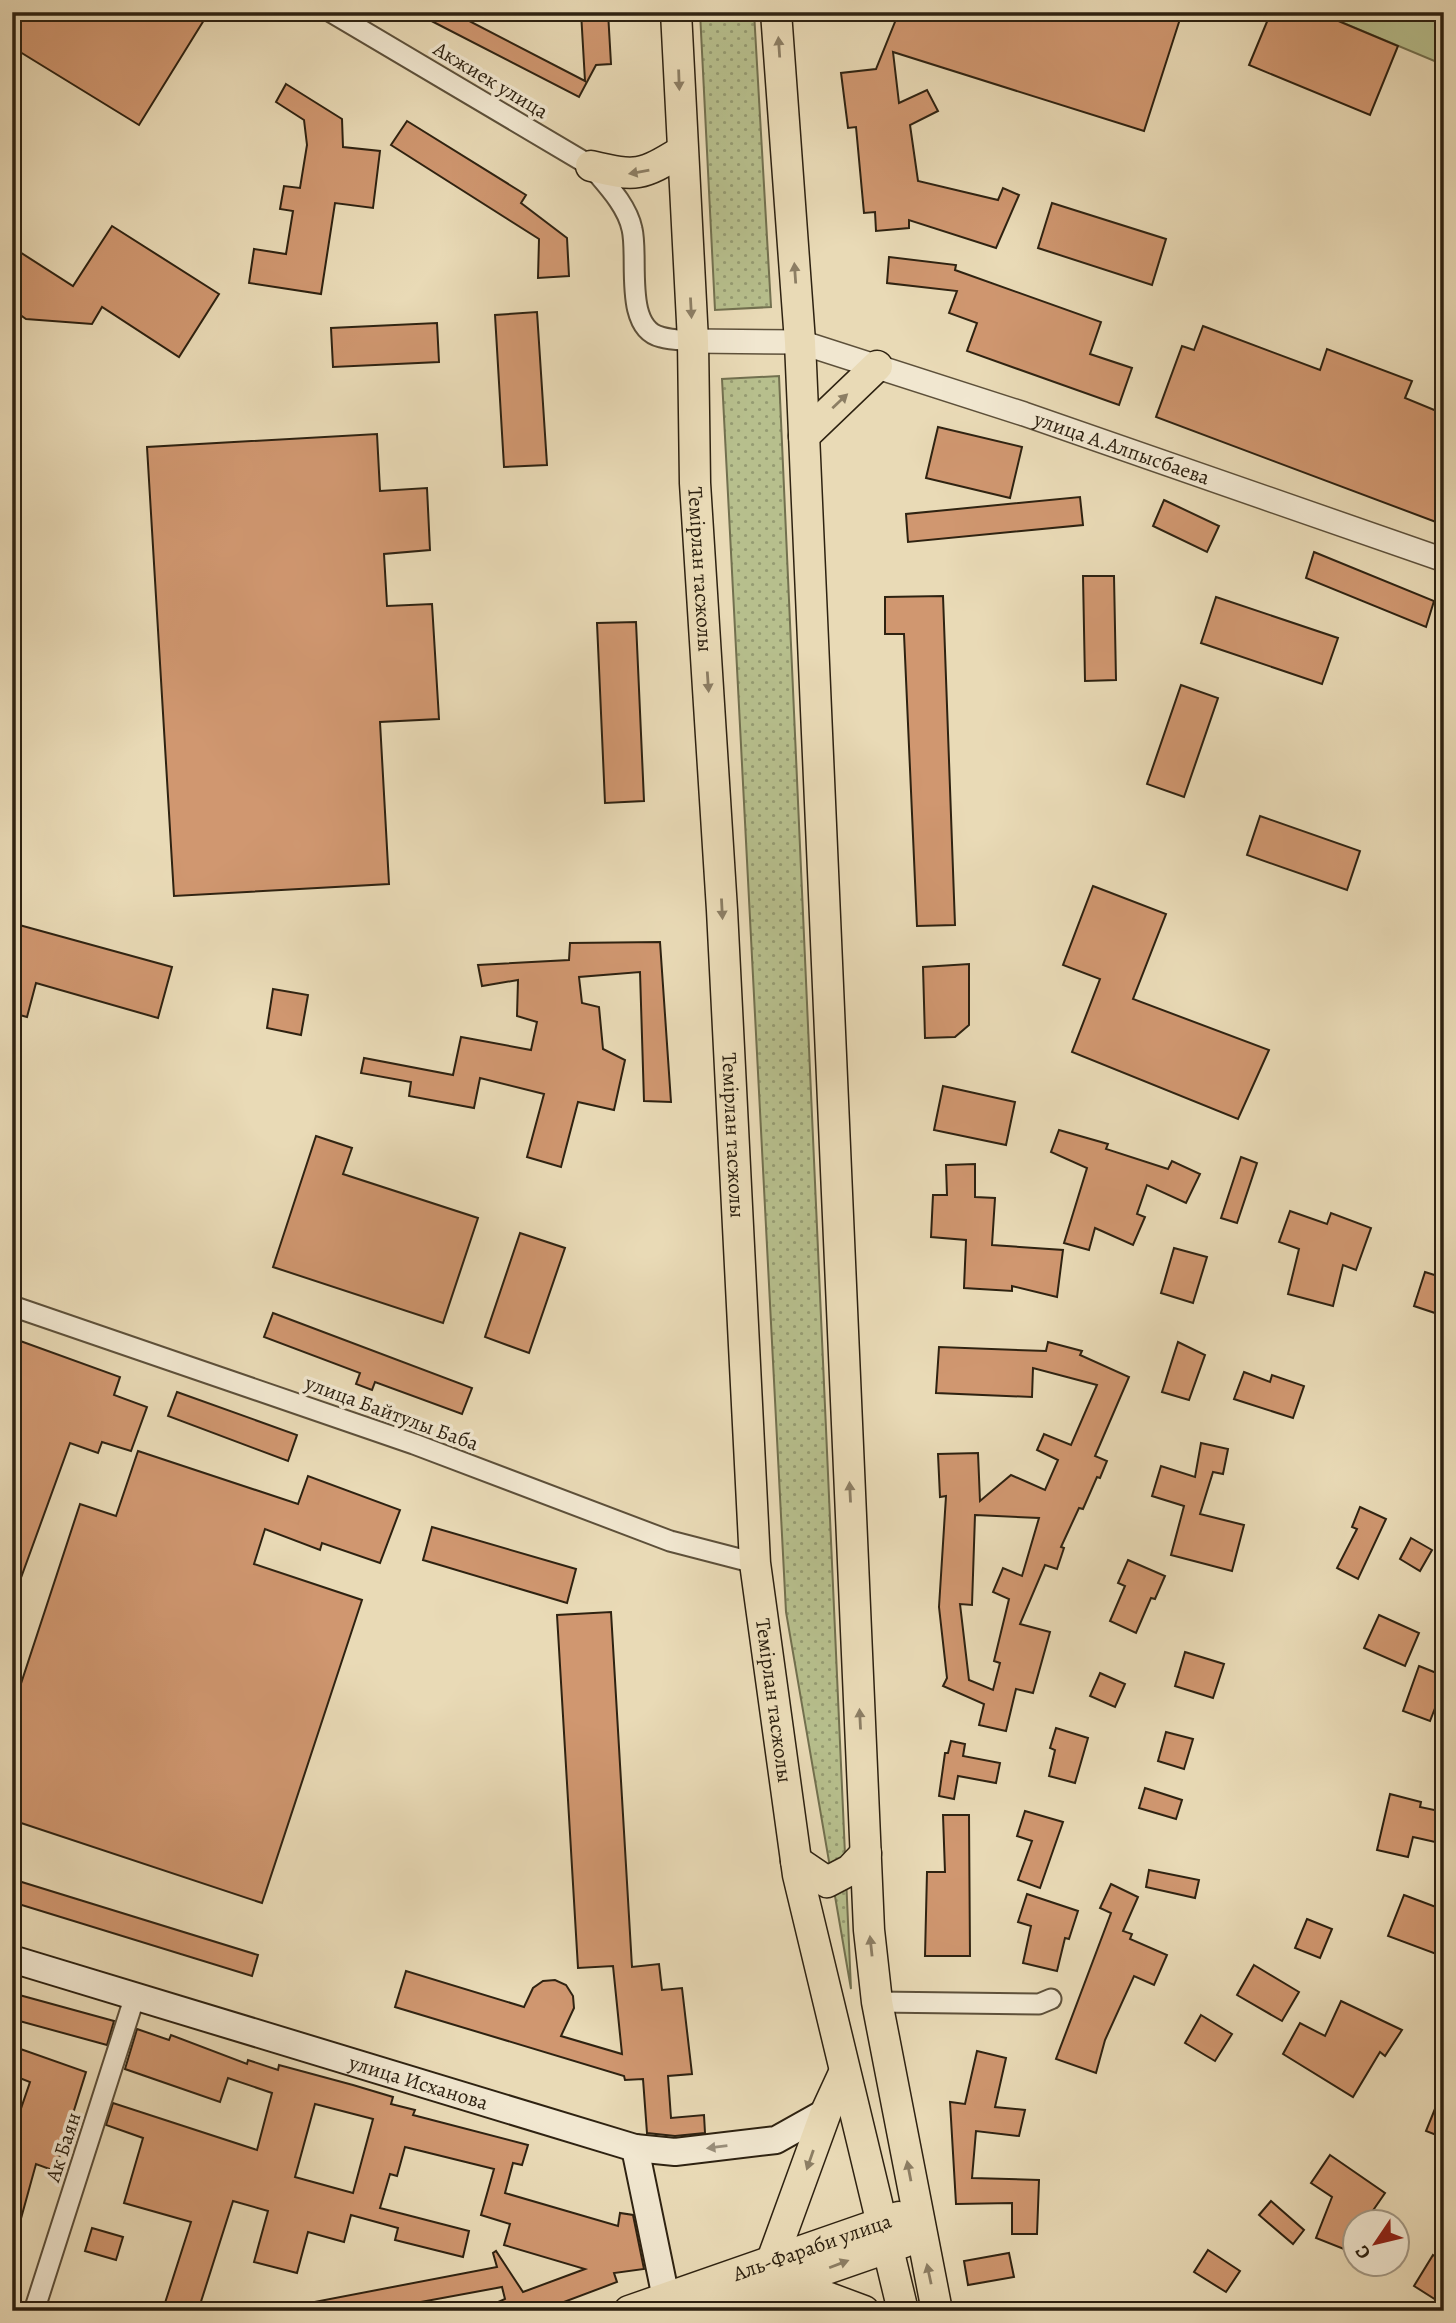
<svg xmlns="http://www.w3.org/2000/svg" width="1456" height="2323" font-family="Alegreya,serif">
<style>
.grass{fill:url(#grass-dots);stroke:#72704f;stroke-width:2}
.pitch{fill:#b7bf8d;stroke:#72704f;stroke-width:2}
.building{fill:#d09770;stroke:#2e2211;stroke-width:2;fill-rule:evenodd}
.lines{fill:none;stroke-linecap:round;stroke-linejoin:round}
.minor-casing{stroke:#5d503a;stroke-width:23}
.tertiary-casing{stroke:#5d503a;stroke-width:26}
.secondary-casing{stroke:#2e2211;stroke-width:30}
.primary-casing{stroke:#2e2211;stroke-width:33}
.minor{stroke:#f1e7d0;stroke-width:19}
.tertiary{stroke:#f1e7d0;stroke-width:23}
.secondary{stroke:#f1e7d0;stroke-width:26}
.primary{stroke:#e9dab6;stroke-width:30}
.oneway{fill:#8c7e64}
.oneway2{fill:#998e7a}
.labels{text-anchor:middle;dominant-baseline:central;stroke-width:7;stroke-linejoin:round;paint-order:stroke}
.street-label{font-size:21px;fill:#2e2211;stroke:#f1e7d0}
</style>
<defs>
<pattern id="grass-dots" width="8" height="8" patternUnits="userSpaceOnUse" patternTransform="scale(1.75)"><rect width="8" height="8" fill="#b7bf8d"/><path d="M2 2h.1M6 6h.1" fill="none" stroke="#959b72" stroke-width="1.8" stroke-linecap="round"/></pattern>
</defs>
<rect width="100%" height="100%" fill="#e9dab6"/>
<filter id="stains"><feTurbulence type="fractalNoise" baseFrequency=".00286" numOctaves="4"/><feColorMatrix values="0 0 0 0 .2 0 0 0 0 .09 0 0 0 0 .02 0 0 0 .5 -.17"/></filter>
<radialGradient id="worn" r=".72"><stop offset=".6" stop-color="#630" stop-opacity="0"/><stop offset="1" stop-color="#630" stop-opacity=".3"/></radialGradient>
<!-- grass -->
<g class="grass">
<path d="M700,12h54l17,295 -56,3z"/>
<path d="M779,376l72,1613 -65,-377 -64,-1233z"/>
</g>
<!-- pitch -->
<path class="pitch" d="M1345,12h99v53l-103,-43z"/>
<!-- building -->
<g class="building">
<path d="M12,12h197l-70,113 -127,-78z"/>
<path d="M414,12h38l133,69 -4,-69h27l3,52 -15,1 -17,32z"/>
<path d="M899,12h260l21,7 -36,112 -251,-79 6,51 28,-13 11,21 -28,14 8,56 80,19 5,-12 16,7 -23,53 -87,-28v8l-33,3 -1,-19 -11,1 -8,-86 -8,1 -7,-55 35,-4z"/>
<path d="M1271,12h46l81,34 -28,69 -121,-50z"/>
<path d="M286,84l56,35 1,28 37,4 -7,57 -38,-5 -14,91 -72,-11 5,-34 32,5 7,-43 -13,-2 4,-23 16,2 7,-43 -3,-25 -28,-18z"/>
<path d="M407,121l119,74 -5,8 46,35 2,38 -31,2 1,-39 -148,-94z"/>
<path d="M1052,203l114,36 -14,46 -114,-37z"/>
<path d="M112,226l107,68 -40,63 -77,-50 -10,17 -66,-5 -14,-10v-62l61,39z"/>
<path d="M889,257l67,8 -1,5 146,52 -11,32 42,14 -13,37 -152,-54 10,-28 -28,-10 8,-22 -70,-8z"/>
<path d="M537,312l10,153 -43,2 -9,-152z"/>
<path d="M437,323l2,39 -106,5 -2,-39z"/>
<path d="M1203,326l117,44 7,-21 85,32 -7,17 39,16v111l-288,-108 26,-71 12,4z"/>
<path d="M938,427l84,20 -12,51 -84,-20z"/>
<path d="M377,434l3,57 47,-3 3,62 -46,4 3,52 45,-2 7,115 -59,3 9,162 -215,12 -27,-449z"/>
<path d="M1080,497l3,28 -175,17 -2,-28z"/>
<path d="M1164,500l55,26 -12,26 -54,-26z"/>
<path d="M1314,552l120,49 -8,26 -120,-49z"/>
<path d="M1083,576h31l2,104 -31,1z"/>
<path d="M943,596l12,329 -38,1 -13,-292h-19v-37z"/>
<path d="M1216,597l122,41 -16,46 -121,-41z"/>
<path d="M636,622l8,179 -39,2 -8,-180z"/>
<path d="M1181,685l37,13 -34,99 -37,-13z"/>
<path d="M1260,816l100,35 -13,39 -100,-35z"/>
<path d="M1093,886l73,28 -33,85 136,51 -31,69 -166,-67 28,-73 -37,-14z"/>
<path d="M12,923l160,44 -14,51 -122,-35 -9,34 -15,-4z"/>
<path d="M660,942l11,160 -27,-1 -4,-129 -61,5 3,26 17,4 4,42 22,11 -11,50 -36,-8 -17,65 -34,-10 17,-63 -64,-16 -6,30 -65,-12 2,-14 -50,-9 3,-15 89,17 8,-38 70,13 6,-28 -20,-6 1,-36 -36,6 -4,-21 91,-5 1,-17z"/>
<path d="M969,964v61l-14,12 -30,1 -2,-71z"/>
<path d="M273,989l35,6 -7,40 -34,-7z"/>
<path d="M943,1086l72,16 -9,43 -72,-15z"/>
<path d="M1059,1130l49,14 -2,5 62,20 4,-8 28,13 -14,29 -39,-18 -10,29 8,3 -12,28 -38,-17 -6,22 -25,-7 23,-75 -36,-16z"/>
<path d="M316,1136l36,12 -9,26 135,44 -35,105 -170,-56z"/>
<path d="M1241,1157l16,6 -20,60 -16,-5z"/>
<path d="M975,1164v33l20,1 -3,47 71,5 -6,47 -45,-11v5l-48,-3 2,-48 -35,-3 2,-42h14l-1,-30z"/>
<path d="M1290,1211l37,13 4,-11 40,15 -15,42 -13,-5 -10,41 -45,-12 11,-45 -20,-7z"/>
<path d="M520,1233l45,15 -36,105 -44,-16z"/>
<path d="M1174,1248l33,9 -14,46 -32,-10z"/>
<path d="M1425,1272l19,6v38l-30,-10z"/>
<path d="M273,1313l199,75 -10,26 -87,-32 -3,8 -16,-6 4,-11 -96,-36z"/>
<path d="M12,1338l108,39 -6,18 33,12 -16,44 -29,-9 -4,11 -28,-10 -56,154z"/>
<path d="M1048,1342l34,9 -2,4 49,22 -34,79 12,5 -7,17 -3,-1 -14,32 -4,-1 -18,39 3,1 -7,21 -12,-4 -25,59 30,8 -17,61 -17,-4 -10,42 -27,-6 5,-21 -41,-18 4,-8 -8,-71 7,-111 -6,1 -2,-43 40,-1 2,48 31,-26 34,15 13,-30 -21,-10 7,-16 27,11 26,-60 -64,-17 -1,29 -96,-4 3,-46 107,4zM975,1515l64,3 -17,58 -19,-8 -10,24 16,7 -15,62 6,2 -7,27 -24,-10 -9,-76 12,1z"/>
<path d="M1178,1342l27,13 -16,45 -27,-8z"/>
<path d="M1244,1372l26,10 2,-7 32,11 -11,32 -59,-19z"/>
<path d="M177,1392l120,43 -9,26 -120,-45z"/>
<path d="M1201,1443l27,6 -5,25 -10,-2 -13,42 44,11 -12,46 -61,-16 13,-49 -32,-10 9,-30 34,11z"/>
<path d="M138,1451l160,53 10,-28 92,34 -20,53 -58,-20 -2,7 -55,-21 -11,35 108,36 -100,303 -250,-83v-109l68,-207 36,12z"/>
<path d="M1360,1507l26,12 -28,60 -21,-11 20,-39 -5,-2z"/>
<path d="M432,1527l144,42 -9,34 -144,-43z"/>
<path d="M1411,1538l21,12 -12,21 -20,-12z"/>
<path d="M1128,1560l37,16 -10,23 -4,-1 -15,35 -26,-12 15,-35 -7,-3z"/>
<path d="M611,1612l21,355 27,-3 3,26 20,-2 10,86 -24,2 3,42 33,-3 1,18 -30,3 -28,-3 -4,-54 -18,1 -1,-4 -229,-69 11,-36 118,36 9,-19 10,-7 12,-1 11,5 7,11 1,12 -13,28 61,18 -9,-88 -35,2 -21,-353z"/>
<path d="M1379,1615l40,18 -14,33 -41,-18z"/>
<path d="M1185,1652l39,12 -11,34 -38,-12z"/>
<path d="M1419,1666l25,10v9l-14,36 -27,-10z"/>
<path d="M1100,1673l25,11 -10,23 -25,-11z"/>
<path d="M1056,1728l32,10 -13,45 -26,-7 6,-26 -5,-2z"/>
<path d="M1166,1732l27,7 -9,30 -26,-8z"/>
<path d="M951,1741l14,3 -2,12 37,7 -4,20 -38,-7 -4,23 -15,-3 6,-43h3z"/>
<path d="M1145,1788l37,12 -6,19 -37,-11z"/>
<path d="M1390,1794l31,8 -1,5 24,5v32l-31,-7 -5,20 -31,-7z"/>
<path d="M1025,1811l38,11 -23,66 -22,-8 14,-39 -15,-5z"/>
<path d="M943,1815h26l1,141h-45l2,-84h18z"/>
<path d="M1149,1870l50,10 -4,18 -49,-11z"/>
<path d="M12,1879l246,76 -6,21 -240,-74z"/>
<path d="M1111,1884l27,13 -15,34 9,3 -2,5 37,16 -13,30 -20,-9 -29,64 -9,33 -40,-14 55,-146 -11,-5z"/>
<path d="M1027,1894l51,17 -9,28 -4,-1 -8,33 -34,-8 8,-37 -13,-4z"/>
<path d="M1404,1895l40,15v32l-5,13 -51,-19z"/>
<path d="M1307,1919l25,10 -12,29 -25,-10z"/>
<path d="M1254,1965l45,27 -17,29 -45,-26z"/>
<path d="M12,1993l102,28 -7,24 -95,-26z"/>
<path d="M1341,2001l61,29 -17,26 -5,-4 -27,45 -70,-43 17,-31 25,13z"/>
<path d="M1201,2015l31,19 -17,27 -30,-18z"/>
<path d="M137,2029l32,11 2,-5 76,29 1,-4 30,10 1,-5 74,20 40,12 -2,7 24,6 -2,5 115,30 -6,20 -9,-2 -8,30 113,33 2,-13 13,2 11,54 -30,4 3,9 -77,29h-62l27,-12 -3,-12 -130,24h-62l-1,-8 188,-36 -4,-14 3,-2 27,41 62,-23 -81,-24 6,-21 -29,-9 13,-46 -89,-22 -8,29 -7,-2 -10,34 89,23 -6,26 -68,-17 3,-12 -47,-13 -7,27 -36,-10 -11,41 -43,-11 14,-51 -35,-10 -35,110h-27l-6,-8 26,-81 -67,-19 19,-65 -37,-13 7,-22 144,47 15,-57 -44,-15 -8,24 -95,-33zM315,2104l58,15 -20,74 -58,-16z"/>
<path d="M12,2046l74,26 -31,99 -19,-7 -19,69h-5v-98l18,-53 -18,-7z"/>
<path d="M977,2051l29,7 -11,49 30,3 -6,26 -43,-5 -4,47 67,2 -2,54h-25v-31l-56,1 -6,-102 15,2z"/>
<path d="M1443,2089h1v49l-18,-7z"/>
<path d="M1330,2155l55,38 -20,29h-11v31l-38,-15 16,-41 -21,-14z"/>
<path d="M1271,2201l33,29 -11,14 -34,-29z"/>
<path d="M92,2228l31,9 -7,23 -31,-9z"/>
<path d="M1208,2250l32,21 -14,21 -32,-20z"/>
<path d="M1009,2253l5,24 -46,8 -4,-24z"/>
<path d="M1433,2255l11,7v43l-30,-19z"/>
</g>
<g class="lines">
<!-- minor casing -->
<g class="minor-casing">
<g id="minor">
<path d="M331,12l260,154c15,18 36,39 41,63 7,28 -9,99 29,108 10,3 22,3 32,4"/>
<path d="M12,1306l402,138 256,97 85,22"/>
<path d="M877,2002l162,2 12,-5"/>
<path d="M34,2311l101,-315"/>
</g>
</g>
<!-- tertiary casing -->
<g class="tertiary-casing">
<g id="tertiary">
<path id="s1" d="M693,341l107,1 224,72 420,146"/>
</g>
</g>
<!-- secondary casing -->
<g class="secondary-casing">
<g id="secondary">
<path id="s2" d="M12,1959l623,189 40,4 101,-12 50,-28"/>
<path d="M635,2148l31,150"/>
</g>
</g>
<!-- primary casing -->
<g class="primary-casing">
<g id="primary">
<path id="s3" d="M676,12l17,329 2,142 27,427 33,653 43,312 105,436"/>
<path d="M776,12l24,330 69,1588 8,72 60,309"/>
<path d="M591,166c46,11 50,10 91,-15"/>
<path d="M804,436l73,-70"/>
<path d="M796,1861l31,21 23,-12 16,-17"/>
<path d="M771,2263l55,-151 18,-39"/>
<path d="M780,2287l41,8 43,16"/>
<path id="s4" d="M629,2311l270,-94"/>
<path d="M705,2311l199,-69"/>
</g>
</g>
<!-- minor -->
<use href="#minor" class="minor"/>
<!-- tertiary -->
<use href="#tertiary" class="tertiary"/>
<!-- secondary -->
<use href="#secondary" class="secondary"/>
<!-- primary -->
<use href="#primary" class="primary"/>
</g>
<!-- one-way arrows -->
<defs><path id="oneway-solid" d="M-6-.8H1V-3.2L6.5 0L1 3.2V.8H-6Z" transform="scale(1.75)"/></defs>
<g class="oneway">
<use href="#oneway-solid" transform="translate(779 47) rotate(-94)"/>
<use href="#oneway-solid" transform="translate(679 80) rotate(88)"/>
<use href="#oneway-solid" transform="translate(639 172) rotate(170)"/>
<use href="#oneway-solid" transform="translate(795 273) rotate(-94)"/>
<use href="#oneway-solid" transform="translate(691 308) rotate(87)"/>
<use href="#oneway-solid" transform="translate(840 401) rotate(-43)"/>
<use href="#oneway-solid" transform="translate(708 682) rotate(86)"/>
<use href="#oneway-solid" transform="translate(722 909) rotate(87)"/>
<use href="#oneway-solid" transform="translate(850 1492) rotate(-93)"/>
<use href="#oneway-solid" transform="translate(860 1719) rotate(-93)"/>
<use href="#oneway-solid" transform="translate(871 1946) rotate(-96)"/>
<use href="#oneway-solid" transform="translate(810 2160) rotate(109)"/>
<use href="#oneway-solid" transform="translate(909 2171) rotate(-101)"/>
<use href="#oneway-solid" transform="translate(839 2264) rotate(-21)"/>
<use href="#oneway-solid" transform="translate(929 2274) rotate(-102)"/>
</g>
<use class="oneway2" href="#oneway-solid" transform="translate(717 2147) rotate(173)"/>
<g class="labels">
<!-- street labels -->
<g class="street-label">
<text transform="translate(491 80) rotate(31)">Акжиек улица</text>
<text stroke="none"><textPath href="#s1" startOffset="446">улица А.Алпысбаева</textPath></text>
<text stroke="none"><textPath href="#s3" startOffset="558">Темірлан тасжолы</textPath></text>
<text stroke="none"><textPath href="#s3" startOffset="1125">Темірлан тасжолы</textPath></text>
<text transform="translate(392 1413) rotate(20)">улица Байтулы Баба</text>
<text stroke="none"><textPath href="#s3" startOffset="1692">Темірлан тасжолы</textPath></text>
<text stroke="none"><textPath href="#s2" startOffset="425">улица Исханова</textPath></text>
<text transform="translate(63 2147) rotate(-72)">Ак Баян</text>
<text stroke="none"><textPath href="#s4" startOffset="194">Аль-Фараби улица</textPath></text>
</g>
</g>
<!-- margin -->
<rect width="1456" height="2323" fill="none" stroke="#e9dab6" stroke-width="42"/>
<rect x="14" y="14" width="1428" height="2295" fill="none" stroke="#2e2211" stroke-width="3.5"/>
<rect x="21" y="21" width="1414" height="2281" fill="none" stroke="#2e2211" stroke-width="2"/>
<!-- north arrow -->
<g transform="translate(1376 2243) rotate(235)"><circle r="33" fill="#f1e7d0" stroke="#a39884" stroke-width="2"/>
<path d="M0-5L12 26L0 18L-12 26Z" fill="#8f2418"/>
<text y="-10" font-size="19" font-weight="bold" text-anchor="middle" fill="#2e2211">С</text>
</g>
<rect width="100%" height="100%" filter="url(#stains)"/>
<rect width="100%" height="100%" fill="url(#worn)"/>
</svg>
